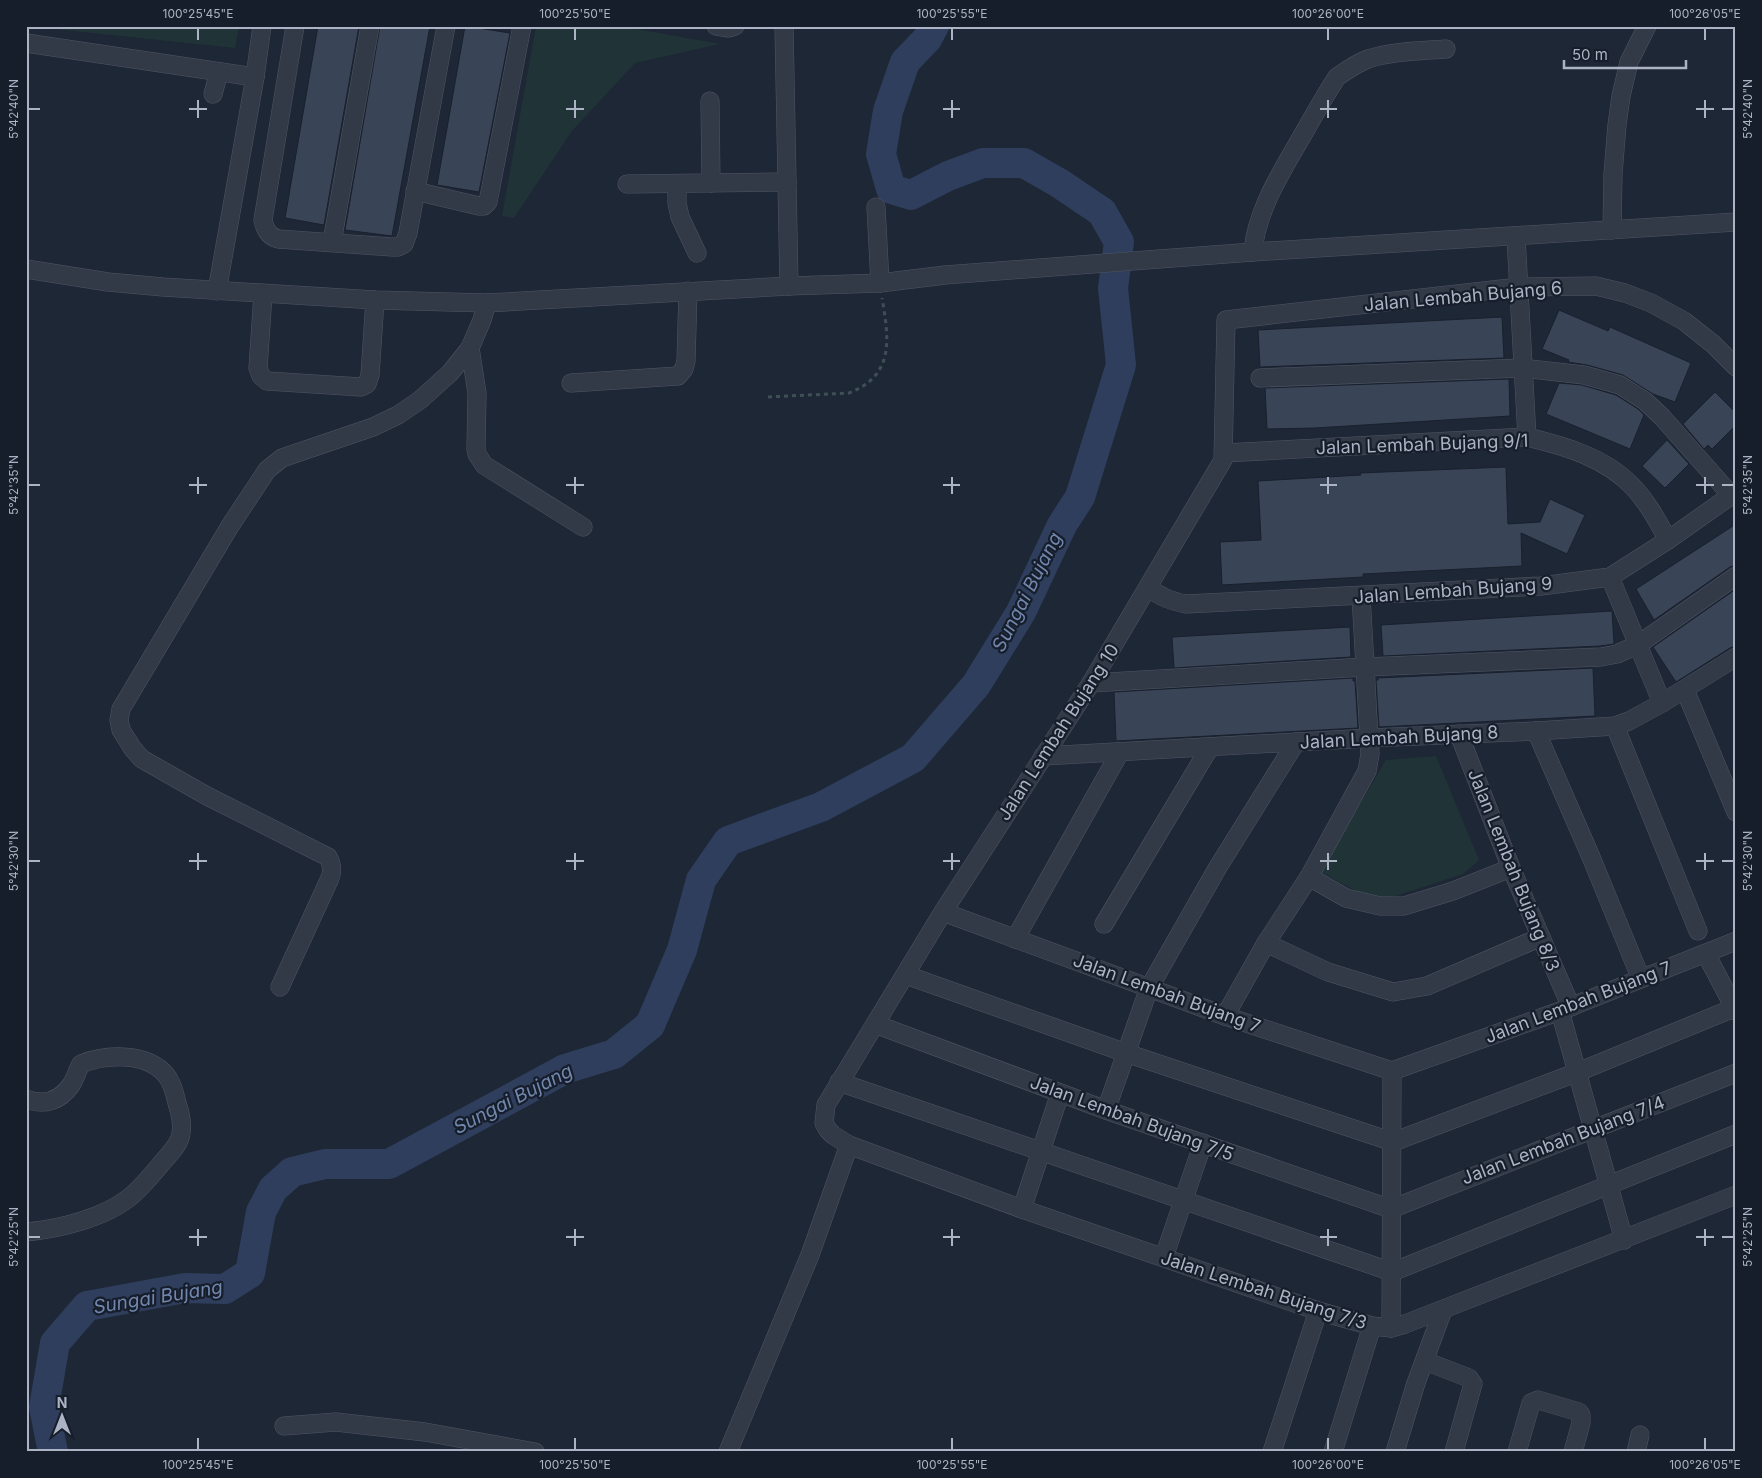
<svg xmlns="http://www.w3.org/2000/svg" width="1762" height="1478" font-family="Inter,sans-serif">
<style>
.green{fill:#203337}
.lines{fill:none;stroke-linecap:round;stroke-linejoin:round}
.river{stroke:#2f3e5c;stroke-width:30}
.building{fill:#3a4457;stroke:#19202d}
.minor-casing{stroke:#4f5665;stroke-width:19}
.path{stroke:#3e5055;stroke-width:3;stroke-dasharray:4 4;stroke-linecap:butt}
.minor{stroke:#323947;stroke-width:18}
.ticks{fill:none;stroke:#abb3c4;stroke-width:2}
.labels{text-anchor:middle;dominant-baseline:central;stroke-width:4.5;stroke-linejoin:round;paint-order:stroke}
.street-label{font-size:18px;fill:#abb3c4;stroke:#171e2b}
.water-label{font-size:19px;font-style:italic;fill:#7287ae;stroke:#171e2b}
.neatline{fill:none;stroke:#abb3c4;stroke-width:2}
.ticks-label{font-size:12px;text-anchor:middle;fill:#abb3c4}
</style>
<rect width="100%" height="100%" fill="#1e2736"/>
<!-- green -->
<g class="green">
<path d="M26,26h213l-4,22z"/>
<path d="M536,26h84l100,18 -85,19 -63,68 -58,87 -12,-2z"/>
<path d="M1436,756l43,104 -16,14 -86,28 -57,-30 66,-112z"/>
</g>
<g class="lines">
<!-- river -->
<path class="river" d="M53,1452l-9,-45 11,-64 32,-37 98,-18 40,1 25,-16 11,-61 12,-23 19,-17 33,-8h64l176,-95 49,-15 36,-29 32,-75 19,-70 27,-39 93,-34 92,-49 63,-73 45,-73 41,-87 18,-28 41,-132 -8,-77 6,-46 -17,-30 -43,-29 -35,-20h-41l-35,13 -37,19 -20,-6 -10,-35 7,-43 17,-49 22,-23 7,-13"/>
</g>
<!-- building -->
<g class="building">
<path d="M318,26h41l-35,199 -39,-7z"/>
<path d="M380,26h50l-38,210 -47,-6z"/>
<path d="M465,26l45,7 -31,159 -42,-7z"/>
<path d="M1559,310l49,21 2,-4 81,36 -16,39 -22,-8 -30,-19 -36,-10 -19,-3 1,-2 -27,-11z"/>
<path d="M1502,317l2,41 -244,9 -2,-37z"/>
<path d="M1509,379l1,37 -195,12 -48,1 -2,-41z"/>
<path d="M1559,383l23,2 34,10 22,14 6,6 -14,34 -84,-35z"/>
<path d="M1715,392l21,21v12l-24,24 -4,-4 -4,4 -21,-25z"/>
<path d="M1667,440l22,24 -24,24 -23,-22z"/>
<path d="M1506,467l2,57 32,-2 10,-23 35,16 -18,39 -46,-21 1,33 -159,8v3l-141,8 -2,-43 41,-2 -3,-59 103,-6 -1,-2z"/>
<path d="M1736,524v41l-6,2 -76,53 -18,-31z"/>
<path d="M1736,589v57l-6,2 -54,34 -23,-35z"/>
<path d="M1612,611l2,33 -14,2 -217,10 -2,-31z"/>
<path d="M1350,627l1,30 -177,11 -2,-31z"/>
<path d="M1593,668l2,48 -216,11 -3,-47h2v-2z"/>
<path d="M1353,678v3h2l3,47 -242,13 -2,-49z"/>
</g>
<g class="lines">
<!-- minor casing -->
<g class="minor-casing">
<g id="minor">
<path d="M295,26l-32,194c2,9 5,16 15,19l114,8h6l6,-3 4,-11 38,-207"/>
<path d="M716,26l13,2 6,-2"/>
<path d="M784,26l5,260"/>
<path d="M26,43l229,34"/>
<path d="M213,94l6,-22"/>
<path d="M710,101l1,82"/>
<path d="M627,184l160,-2"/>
<path d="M677,185v18l3,14 17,36"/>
<path d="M415,191l64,15h5l4,-4 34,-176"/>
<path d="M876,207l4,76"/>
<path d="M1612,230l1,-56 4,-49 4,-29 8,-34 18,-36"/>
<path d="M1516,237l11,200"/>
<path d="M332,242l38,-216"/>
<path d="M1253,252c3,-39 26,-76 45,-109 13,-22 25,-45 39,-66 10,-7 20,-14 31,-18 25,-8 53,-8 78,-10"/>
<path d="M26,269l82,13 55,5 212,13 112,3 302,-17 91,-3 65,-8 308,-23 483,-30"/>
<path d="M217,291l38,-214 7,-51"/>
<path d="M263,294l-5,74 3,8 6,5 94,6 6,-3 3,-9 5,-75"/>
<path d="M487,303l-5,17 -12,28 7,45 -1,56 1,5 7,11 99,62"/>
<path d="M1736,367l-23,-23 -29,-23 -33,-18 -26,-10 -29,-7 -77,1 -293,33 -3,140 -132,223 -148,229 -117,193 -2,18 4,7 5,5 16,10 173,64 296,102 54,15 19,2 14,-4 331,-129"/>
<path d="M1260,378l262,-10 62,7 36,10 25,16 17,16 69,78"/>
<path d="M571,383l107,-7 6,-7 2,-8 2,-70"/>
<path d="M1224,453l303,-16c38,9 80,21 107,51 14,15 24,34 34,52"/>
<path d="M1610,577l52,126"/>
<path d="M1148,587c12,10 23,14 38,17l355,-18 69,-9 58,-37 68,-48"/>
<path d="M1091,683l274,-16 236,-10 16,-3 22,-10 97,-68"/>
<path d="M1685,690l51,122"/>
<path d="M1615,726l83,205"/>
<path d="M1536,731l55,126 50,122"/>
<path d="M1459,734l52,134 60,139"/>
<path d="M1043,756l326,-18 167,-7 79,-5 14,-5 33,-18 74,-46"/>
<path d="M1309,877l37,21 34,8h24l49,-15 58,-23"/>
<path d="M943,912l282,104 167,55 168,-60 176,-70"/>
<path d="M1104,924l106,-177"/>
<path d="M1015,939l105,-187"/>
<path d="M1266,943l62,29 65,20 34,-6 114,-49"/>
<path d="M1706,954l30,57"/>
<path d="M906,975l220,78 267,89 185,-70 156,-64"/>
<path d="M280,987l50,-109c3,-8 2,-14 -2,-21l-121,-61 -65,-37 -9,-10 -12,-19 -2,-10 2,-11 109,-183 37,-56 15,-12 91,-31 25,-12 22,-15 30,-27 20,-25"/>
<path d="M1560,1011l64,229"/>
<path d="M1225,1016l41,-73 43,-66 58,-106 3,-17 -9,-158"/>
<path d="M875,1024l231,86 285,99 345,-136"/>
<path d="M839,1082l553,190 344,-138"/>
<path d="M26,1099c18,7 34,2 45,-14 4,-6 6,-14 10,-21 25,-10 66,-12 85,11 6,7 9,19 11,28 3,9 6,20 4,30 -1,12 -13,22 -20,31 -10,12 -20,24 -31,33 -26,21 -71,32 -104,35"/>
<path d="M1106,1110l43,-122 69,-121 78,-125"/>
<path d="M1022,1209l38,-116"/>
<path d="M1164,1257l39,-114"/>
<path d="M1391,1328l1,-257"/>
<path d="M1425,1361l44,17 4,6 -19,68"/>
<path d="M284,1426l52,-4 89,10 110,20"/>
<path d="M728,1452l82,-197 39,-110"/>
<path d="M1272,1452l46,-141"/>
<path d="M1333,1452l39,-126"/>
<path d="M1395,1452l21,-69 27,-73"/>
<path d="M1517,1452l14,-49 7,-3 41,12 2,3v8l-8,29"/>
<path d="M1636,1452l4,-17"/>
</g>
</g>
<!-- path -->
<path class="path" d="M768,397l81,-4c46,-18 40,-54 33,-95"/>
<!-- minor -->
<use href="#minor" class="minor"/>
</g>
<!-- ticks -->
<path class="ticks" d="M198,28v12M575,28v12M952,28v12M1328,28v12M1705,28v12M198,100v18M575,100v18M952,100v18M1328,100v18M1705,100v18M28,109h12M189,109h18M566,109h18M943,109h17M1320,109h17M1696,109h18M1722,109h12M198,477v17M575,477v17M952,477v17M1328,477v17M1705,477v17M28,485h12M189,485h18M566,485h18M943,485h17M1320,485h17M1696,485h18M1722,485h12M198,853v17M575,853v17M952,853v17M1328,853v17M1705,853v17M28,861h12M189,861h18M566,861h18M943,861h17M1320,861h17M1696,861h18M1722,861h12M198,1229v17M575,1229v17M952,1229v17M1328,1229v17M1705,1229v17M28,1237h12M189,1237h18M566,1237h18M943,1237h17M1320,1237h17M1696,1237h18M1722,1237h12M198,1438v12M575,1438v12M952,1438v12M1328,1438v12M1705,1438v12"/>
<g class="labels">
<!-- street labels -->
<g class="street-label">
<text transform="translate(1463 296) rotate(-5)">Jalan Lembah Bujang 6</text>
<text transform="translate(1422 444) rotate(-2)">Jalan Lembah Bujang 9/1</text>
<text transform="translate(1453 590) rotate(-4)">Jalan Lembah Bujang 9</text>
<text transform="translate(1058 732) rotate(-57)">Jalan Lembah Bujang 10</text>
<text transform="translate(1399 737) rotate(-3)">Jalan Lembah Bujang 8</text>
<text transform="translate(1514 870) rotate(68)">Jalan Lembah Bujang 8/3</text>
<text transform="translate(1167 993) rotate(20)">Jalan Lembah Bujang 7</text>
<text transform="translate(1578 1002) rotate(-21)">Jalan Lembah Bujang 7</text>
<text transform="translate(1132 1118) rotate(20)">Jalan Lembah Bujang 7/5</text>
<text transform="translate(1563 1140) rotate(-21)">Jalan Lembah Bujang 7/4</text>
<text transform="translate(1264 1290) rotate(18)">Jalan Lembah Bujang 7/3</text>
</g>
<!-- water labels -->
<g class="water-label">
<text transform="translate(1027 592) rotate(-63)">Sungai Bujang</text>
<text transform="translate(513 1099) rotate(-27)">Sungai Bujang</text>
<text transform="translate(158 1297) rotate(-9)">Sungai Bujang</text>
</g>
</g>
<!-- border -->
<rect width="1762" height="1478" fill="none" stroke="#171e2b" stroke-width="55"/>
<!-- north arrow -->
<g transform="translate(62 1416)" stroke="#171e2b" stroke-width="4" paint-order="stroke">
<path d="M0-4L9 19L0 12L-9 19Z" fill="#abb3c4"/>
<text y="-8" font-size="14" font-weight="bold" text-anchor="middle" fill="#abb3c4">N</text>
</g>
<!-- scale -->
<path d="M1564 60v8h122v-8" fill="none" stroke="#abb3c4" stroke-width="2.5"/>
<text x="1572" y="60" font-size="15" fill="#abb3c4" stroke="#171e2b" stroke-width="4" paint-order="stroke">50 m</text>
<rect x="28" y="28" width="1706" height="1422" class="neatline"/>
<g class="ticks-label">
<text x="198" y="18">100°25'45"E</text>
<text x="575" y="18">100°25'50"E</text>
<text x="952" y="18">100°25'55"E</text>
<text x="1328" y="18">100°26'00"E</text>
<text x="1705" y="18">100°26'05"E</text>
<text transform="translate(14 109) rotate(-90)" y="4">5°42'40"N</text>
<text transform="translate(1748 109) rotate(-90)" y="4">5°42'40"N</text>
<text transform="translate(14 485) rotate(-90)" y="4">5°42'35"N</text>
<text transform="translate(1748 485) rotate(-90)" y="4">5°42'35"N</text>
<text transform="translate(14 861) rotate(-90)" y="4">5°42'30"N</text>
<text transform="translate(1748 861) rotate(-90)" y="4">5°42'30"N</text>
<text transform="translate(14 1237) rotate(-90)" y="4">5°42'25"N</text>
<text transform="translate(1748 1237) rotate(-90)" y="4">5°42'25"N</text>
<text x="198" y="1469">100°25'45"E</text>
<text x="575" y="1469">100°25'50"E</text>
<text x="952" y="1469">100°25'55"E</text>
<text x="1328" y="1469">100°26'00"E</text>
<text x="1705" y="1469">100°26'05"E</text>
</g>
</svg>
